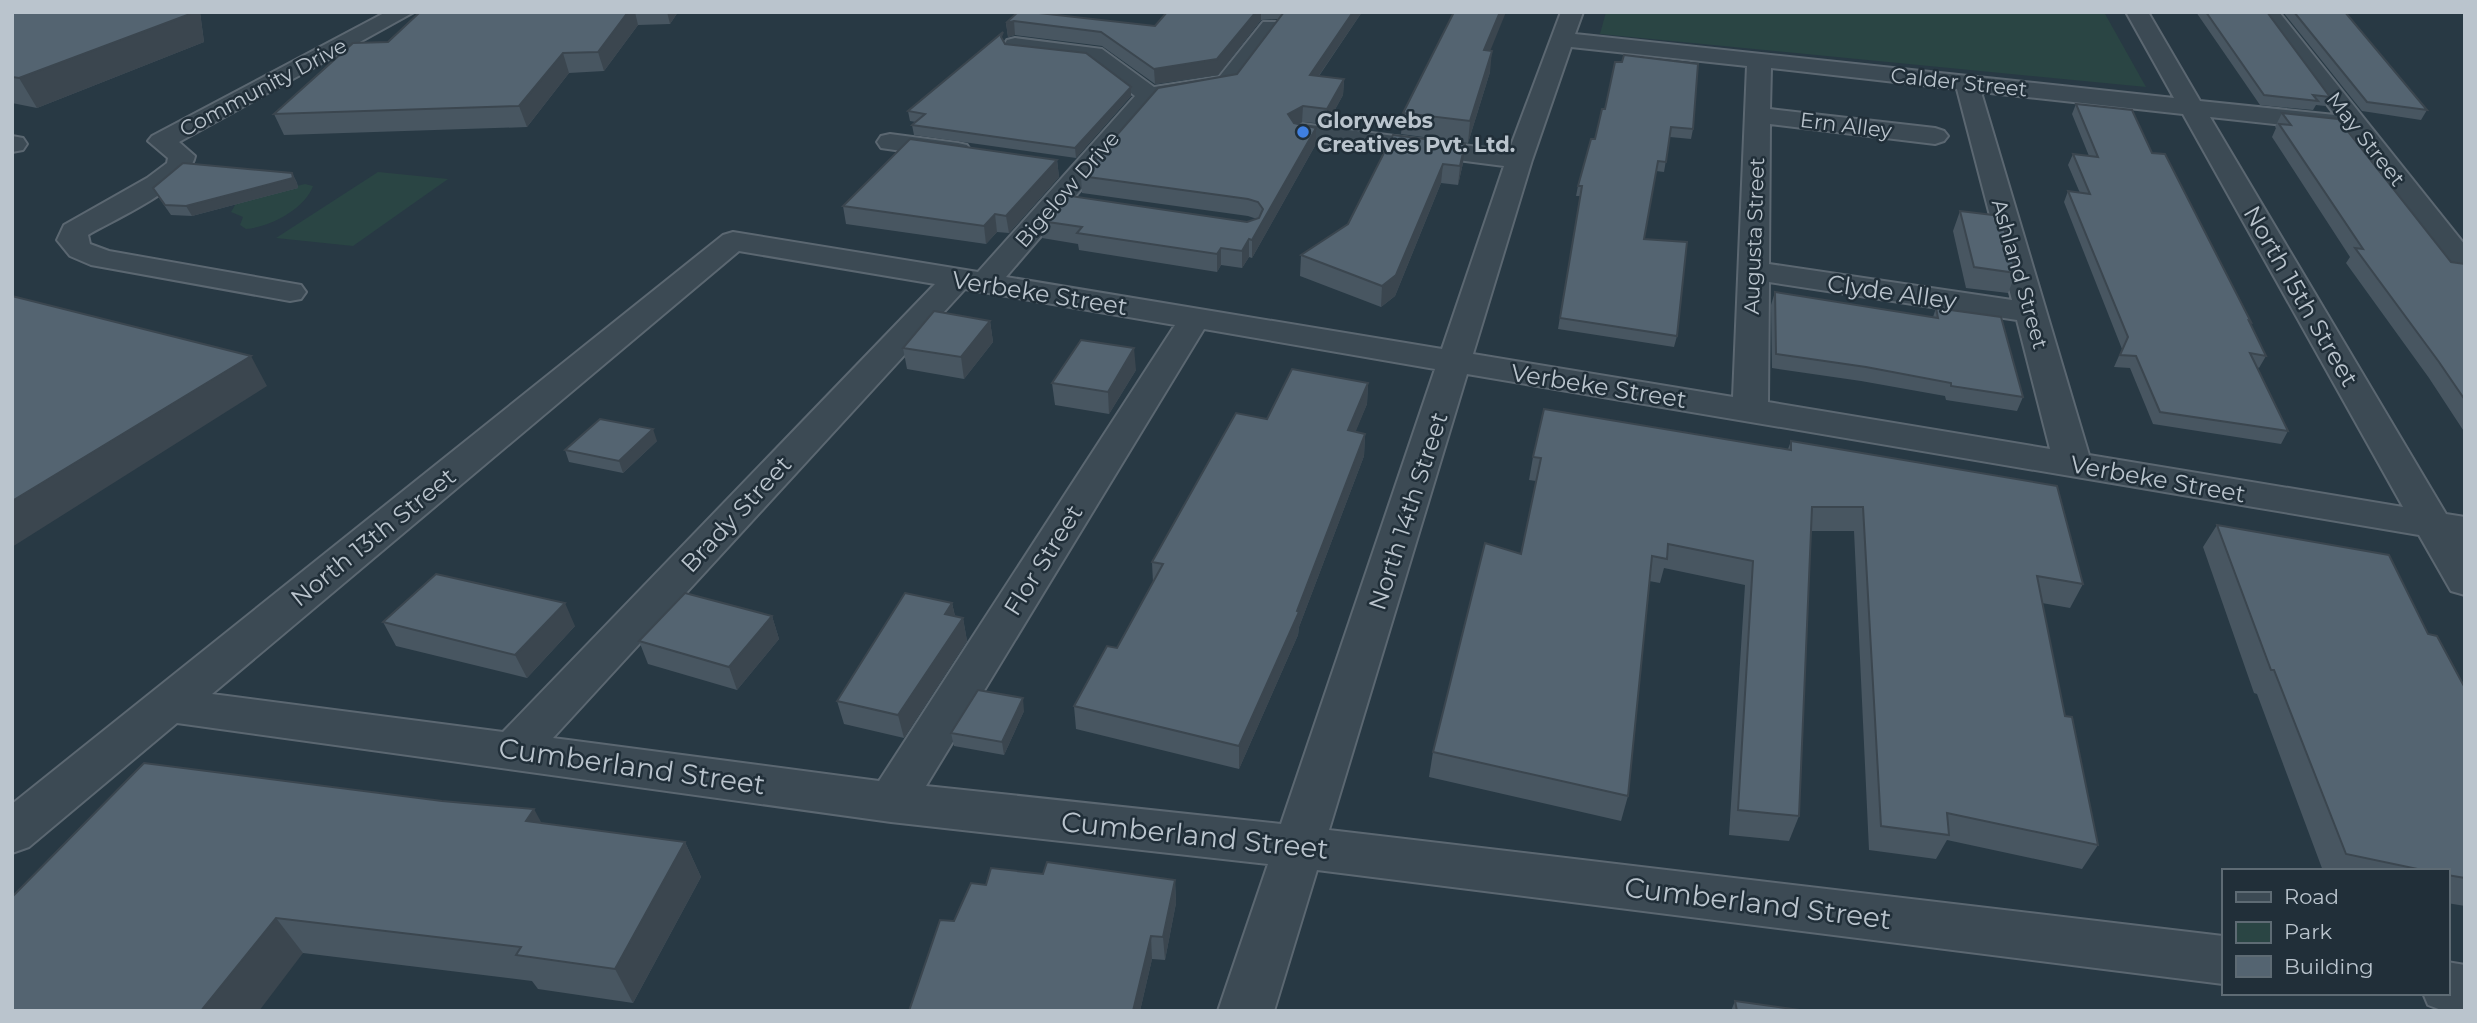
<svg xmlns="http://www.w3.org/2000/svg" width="2477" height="1023" font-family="Montserrat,sans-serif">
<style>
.green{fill:#2a4544}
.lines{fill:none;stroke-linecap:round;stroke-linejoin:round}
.minor-casing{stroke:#5b6771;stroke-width:4}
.minor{fill:#3c4a54;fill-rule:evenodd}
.wall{fill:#485661}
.shaded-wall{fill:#3b464f}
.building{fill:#546471;stroke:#3b464f;stroke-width:2}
.shop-dot{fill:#3f7fe0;stroke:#212f39;stroke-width:2.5}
.labels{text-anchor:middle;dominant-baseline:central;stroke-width:5;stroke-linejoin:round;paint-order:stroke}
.far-street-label{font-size:21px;fill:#bac4cd;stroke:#212f39}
.far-poi-label{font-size:21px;font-weight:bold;fill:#bac4cd;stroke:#212f39;text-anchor:start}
.street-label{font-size:24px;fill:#bac4cd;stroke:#212f39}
.near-street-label{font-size:28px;fill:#bac4cd;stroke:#212f39}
</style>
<rect width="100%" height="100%" fill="#283944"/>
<!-- green -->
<g class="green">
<path d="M1606,12h498l42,75 -546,-53z"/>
<path d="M378,172l70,7 -95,67 -77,-8z"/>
<path d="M305,184l8,2c-8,23 -43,41 -67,43l-6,-4 3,-8 -12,-5 7,-12z"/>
</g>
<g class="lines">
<!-- minor casing -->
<g class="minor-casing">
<g id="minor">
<path d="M386,12h28l-235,130 16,14c-6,31 -80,63 -107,79l2,9 19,7 192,34 5,7 -5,7 -11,2 -199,-36 -21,-9 -13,-16 7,-15 83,-47 20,-15 1,-5 -20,-17 4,-5z"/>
<path d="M1561,12h22l-8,22 599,64 -48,-86h22l52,89 135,14 -78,-103h22l186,233v29l-11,-3 -106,-139 -138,-15 236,397 19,3v78l-14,-4 -32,-56 -952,-161 -138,456 894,106v48l-906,-114 -43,141h-56l50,-147 -377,-42 -714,-99 -148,124 -17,6v-49l711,-569 10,-3 245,40 157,-176 -47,-36 -73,-8 -8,-2 -3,-5 3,-5 8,-2 87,11 52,38 65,-10 44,-55h16l3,5 -47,61 -78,13 -151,176 436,72 62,-183 -201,-26 -9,-3 -4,-5 4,-5 9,-3 206,27zM1571,47l176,19 -14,331 -260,-43 59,-194zM1771,68l186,21 55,211 -243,-36 1,-140 165,20 9,-3 4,-5 -4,-5 -9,-3 -165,-19zM1981,92l202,22 220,393 -314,-52zM739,251l196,33 -432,448 -291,-38zM1769,282l248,38 33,129 -282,-47zM965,289l210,36 -296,456 -326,-43zM1204,329l231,40 -154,455 -355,-38z"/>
<path d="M890,134l68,9 9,2 4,6 -4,6 -9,2 -77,-11 -4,-6 4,-6z"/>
<path d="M12,136l11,2 4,6 -4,6 -11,2z"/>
<path d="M2447,962l18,3v46h-21l-16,-6 -5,-12h24z"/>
</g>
</g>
<!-- minor -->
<use href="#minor" class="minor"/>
</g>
<!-- wall -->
<g class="wall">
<path d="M12,12h188l4,30 -167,66 -25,-5z"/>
<path d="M420,12h258l-8,12 -32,1 -34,46 -35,2 -42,54 -243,8 -10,-21 114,-72z"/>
<path d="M1018,12l137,14 12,-14h195l-43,64 25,3 -1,16 -16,29 -25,-2 -4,2 18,20 -64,114 -3,-1 -7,11 -21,-3 -4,7 -138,-22 -1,-6 -36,-6 -1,-17 206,1 10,-3 -9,-3 -166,-23 -1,-17 156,-102 41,-55 -17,1 -43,55 -63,9 -53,-38 -87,-11 -7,2 -2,-14z"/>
<path d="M2196,12h71l63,85 -5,9 -9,-1 -3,5 -53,-5z"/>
<path d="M2283,12h62l82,98 -6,10 -59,-9z"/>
<path d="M1003,41l2,3 126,43v9l-55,62 -162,-23 -2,-10 4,-3 -6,-1 -2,-10z"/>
<path d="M1490,51v21l-22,71 -67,-9 2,-21z"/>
<path d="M2076,104l76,49 99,169 -1,2 16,32 -7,12 -2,-1 31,64 -7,13 -128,-20 -23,-56 -16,-1 8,-18 -58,-147 4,-11 12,2 -12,-28 5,-11 16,2 -17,-42z"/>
<path d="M1605,109l88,20 -2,10 -21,-2 -6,35 -8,-1 -12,68 33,97 -3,11 -116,-18 22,-133h-4l2,-10z"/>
<path d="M2282,113l169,149 14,2v169l-36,-55 -83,-115 4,-6 -78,-120 4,-9 -1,-1z"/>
<path d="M1393,135l70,28 -5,22 -17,-2 -46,113 -14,11 -81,-31 1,-21 47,-31z"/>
<path d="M1057,160l2,17 -50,56 -12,-1 -11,12 -140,-20 -3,-18z"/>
<path d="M292,173l5,10 1,5 -106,28 -21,-1 -12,-17 -6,-10z"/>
<path d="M1960,211l56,62 -8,20 -42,-5 -13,-57z"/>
<path d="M1775,292l158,25 3,-9 87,89 -6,14 -71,-11 -1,-4 -84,-15 -89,-13 -1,-63z"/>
<path d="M990,321l3,21 -29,37 -57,-10 -4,-21z"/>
<path d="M1136,370l-27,44 -54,-9 -3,-22z"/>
<path d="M1368,383l-1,21 -12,28 10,2 -1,22 -65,171 -1,8 -59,134 -163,-40 -2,-23 43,-58 36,-65 -1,-21 115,-143z"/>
<path d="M657,441l-34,32 -54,-11 -4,-12z"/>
<path d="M1791,441l292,143 -13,24 -28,-5 23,113 33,129 -16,24 -135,-29 -11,19 -67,-9 -15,-319h-43l-12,285 -10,25 -60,-6 16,-250 -81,-17 -4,15 -11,-2 -21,215 -7,25 -192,-44 4,-25 88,-198 15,-73 -7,-1 4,-23 255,-8z"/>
<path d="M2217,525l211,109 37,54v218l-18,-3v-32h-124l-66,-177 -3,-1 -51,-146z"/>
<path d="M952,603l3,13 8,2 4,23 -63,97 -60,-14 -7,-23z"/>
<path d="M772,616l7,23 -42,51 -89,-26 -9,-23z"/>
<path d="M383,622l192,4 -48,52 -131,-32z"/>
<path d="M1024,711l-20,44 -50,-9 -3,-13z"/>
<path d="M542,823l143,19 16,35 -68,126 -95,-14 -6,-8 -229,-28 -291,58z"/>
<path d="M1043,874l132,6 1,23 -11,57 -13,-1 -12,52h-231l45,-90 32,-36z"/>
<path d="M1735,1001l72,10h-76z"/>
</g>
<!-- shaded-wall -->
<g class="shaded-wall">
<path d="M190,12h10l4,30 -167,66 -18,-30z"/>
<path d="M628,12h7l3,13 -34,46 -6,-19z"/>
<path d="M667,12h11l-8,12z"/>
<path d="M1256,12h5v8l-43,55 -63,9 -1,-15z"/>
<path d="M1353,12h9l-53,78 1,-15z"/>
<path d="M1500,12h6l-24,59 2,-21z"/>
<path d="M1014,21l1,14 -7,2 -2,-14z"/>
<path d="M1492,51l-2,21 -22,71 2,-22z"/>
<path d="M563,53l6,20 -42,54 -8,-21z"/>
<path d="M1344,79l-1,16 -16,29v-15z"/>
<path d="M1131,87v9l-55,62 -1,-10z"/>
<path d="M1303,106l-1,16 -14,8v-16z"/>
<path d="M1316,128v16l-64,114v-18z"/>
<path d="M1465,144l-2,19 -5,22 2,-19z"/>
<path d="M1057,160l2,17 -50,56 -3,-17z"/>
<path d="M1443,164l-2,19 -46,113 -14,11 1,-21z"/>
<path d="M292,173l5,10 1,5 -106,28 -6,-10z"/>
<path d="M995,214l2,18 -11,12 -2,-18z"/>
<path d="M1249,239v18l-7,11v-17z"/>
<path d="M1221,248v17l-4,7v-18z"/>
<path d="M990,321l3,21 -29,37 -3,-22z"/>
<path d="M1134,348l2,22 -27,44 -1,-22z"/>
<path d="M251,356l16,30 -255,161v-46z"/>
<path d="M1368,383l-1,21 -20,49 1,-23z"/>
<path d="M653,429l4,12 -34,32 -4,-12z"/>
<path d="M1365,434l-1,22 -65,171 -1,8 -59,134v-23l58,-135z"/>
<path d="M565,603l10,23 -48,52 -12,-23z"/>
<path d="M952,603l5,23 -12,-12z"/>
<path d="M772,616l7,23 -42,51 -8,-23z"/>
<path d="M963,618l4,23 -63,97 -6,-23z"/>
<path d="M1023,698l1,13 -20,44 -2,-13z"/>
<path d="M534,809l19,35 -27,-23z"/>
<path d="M685,842l16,35 -68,126 -18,-34z"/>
<path d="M1175,880l1,23 -11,57 -2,-23z"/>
<path d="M276,918l27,35 -44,58h-58z"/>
<path d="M1151,936l1,23 -12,52h-7z"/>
</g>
<!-- building -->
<g class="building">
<path d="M12,12h178v2l-171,64 -7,-1z"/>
<path d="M420,12h208l-30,40 -35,1 -44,53 -245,8 79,-71 35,-1z"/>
<path d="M1018,12h12l125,14 12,-14h89l-39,47 -63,10 -53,-37 -87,-11 -8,2z"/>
<path d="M1284,12h69l-43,63 34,4 -17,30 -24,-3 -15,8 6,9 22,5 -64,112 -3,-1 -7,12 -21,-3 -4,6 -140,-21 5,-6 -41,-6 23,-26 183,27 12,-4 4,-9 -5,-7 -10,-3 -167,-23 77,-88 79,-14z"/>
<path d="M1454,12h46l-16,38 8,1 -22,70 -67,-8z"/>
<path d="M2206,12h61l63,85 -17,-2 5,6 -54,-6z"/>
<path d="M2294,12h51l82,98 -60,-8z"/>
<path d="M1003,32l-2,5 4,7 81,9 45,34 -56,61 -163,-23 13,-11 -17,-3z"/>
<path d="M1624,55l74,9 -5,65 -22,-2 -5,35 -8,-1 -14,78 43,3 -10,94 -117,-18 22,-132h-4l13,-47h4l7,-30h3l10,-47h7z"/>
<path d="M2076,104l56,6 20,43 13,1 86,168 -2,-1 17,35 -16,-3 38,78 -128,-19 -24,-56 -16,-1 8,-18 -60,-146 22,3 -17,-40 25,3z"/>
<path d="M2282,113l56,6 113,143 14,2v136l-26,-38 -84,-114 8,1 -84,-125 12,1z"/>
<path d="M1393,135l72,9 -5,22 -17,-2 -47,111 -14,11 -81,-31 47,-31z"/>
<path d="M910,139l147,21 -51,56 -11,-2 -11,12 -141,-20z"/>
<path d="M183,163l109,10 1,5 -107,28 -21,-1 -12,-17z"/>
<path d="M1960,211l41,5 15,57 -42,-6z"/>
<path d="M1775,292l163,26 -2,-10 65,9 22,80 -72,-11v-3l-85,-16 -90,-13z"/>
<path d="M12,296l239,60 -239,145z"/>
<path d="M934,311l56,10 -29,36 -58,-9z"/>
<path d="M1081,340l53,8 -26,44 -56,-9z"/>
<path d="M1292,369l76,14 -20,47 17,4 -68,177 2,1 -60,134 -165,-40 33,-60 10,2 46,-84 -11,-2 84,-149 31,6z"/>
<path d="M1544,409l247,41v-9l266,45 26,98 -46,-8 28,140 7,1 26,128 -151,-32 2,22 -68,-9 -18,-319h-51l-13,309 -61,-6 15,-249 -85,-17 -1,15 -15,-3 -24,240 -195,-44 52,-209 36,11 20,-96 -8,-1z"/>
<path d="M600,419l53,10 -34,32 -54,-11z"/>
<path d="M2217,525l172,30 39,79 9,2 28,52v190l-18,-3v-4h-20l-81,-17 -72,-184h-3z"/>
<path d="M436,574l129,29 -50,52 -132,-33z"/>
<path d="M685,593l87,23 -43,51 -90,-26z"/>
<path d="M905,593l47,10 -7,11 18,4 -65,97 -61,-14z"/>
<path d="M978,690l45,8 -21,44 -51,-9z"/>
<path d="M144,763l298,38 92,8 -8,12 159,21 -70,127 -99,-14 5,-8 -245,-29 -75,93h-189v-114z"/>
<path d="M1047,862l128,18 -12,57 -12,-1 -18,75h-224l31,-91 14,1 17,-38 15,2 5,-17 52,6z"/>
<path d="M1735,1001l72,10h-70z"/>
</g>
<!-- markers -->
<circle class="shop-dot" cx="1303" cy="132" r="7"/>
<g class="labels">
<!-- far-street labels -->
<g class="far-street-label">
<text transform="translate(1959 82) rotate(6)">Calder Street</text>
<text transform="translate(263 87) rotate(-28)">Community Drive</text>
<text transform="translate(1846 125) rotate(7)">Ern Alley</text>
<text transform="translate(2366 139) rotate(52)">May Street</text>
<text transform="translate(1067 189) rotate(-49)">Bigelow Drive</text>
<text transform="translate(1754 236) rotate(-88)">Augusta Street</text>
<text transform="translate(2020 274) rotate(74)">Ashland Street</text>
</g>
<!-- far-poi labels -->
<g class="far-poi-label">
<text x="1317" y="120">Glorywebs<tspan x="1317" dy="24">Creatives Pvt. Ltd.</tspan></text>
</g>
<!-- street labels -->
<g class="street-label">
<text transform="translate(1892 292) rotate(8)">Clyde Alley</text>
<text transform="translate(1040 293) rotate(9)">Verbeke Street</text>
<text transform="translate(2301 296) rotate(60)">North 15th Street</text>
<text transform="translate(1599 386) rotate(9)">Verbeke Street</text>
<text transform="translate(2158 479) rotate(10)">Verbeke Street</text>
<text transform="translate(1408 511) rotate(-72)">North 14th Street</text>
<text transform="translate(736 514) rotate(-47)">Brady Street</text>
<text transform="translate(373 537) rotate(-39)">North 13th Street</text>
<text transform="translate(1043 560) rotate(-58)">Flor Street</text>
</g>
<!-- near-street labels -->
<g class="near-street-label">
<text transform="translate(632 766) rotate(8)">Cumberland Street</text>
<text transform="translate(1195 835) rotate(6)">Cumberland Street</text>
<text transform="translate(1758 903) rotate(7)">Cumberland Street</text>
</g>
</g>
<!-- border -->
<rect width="2477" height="1023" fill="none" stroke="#bac4cd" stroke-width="28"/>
<!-- legend -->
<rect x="2222" y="869" width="228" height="126" fill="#212f39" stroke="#5e6b74" stroke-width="2"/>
<rect x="2236" y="892" width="35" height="10" fill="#3c4a54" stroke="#5e6b74" stroke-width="2"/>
<text x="2284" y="904" font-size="21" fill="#bac4cd">Road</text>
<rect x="2236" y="922" width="35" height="21" fill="#2a4544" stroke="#5e6b74" stroke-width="2"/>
<text x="2284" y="939" font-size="21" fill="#bac4cd">Park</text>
<rect x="2236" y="956" width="35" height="21" fill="#546471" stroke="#5e6b74" stroke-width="2"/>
<text x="2284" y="974" font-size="21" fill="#bac4cd">Building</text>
</svg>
